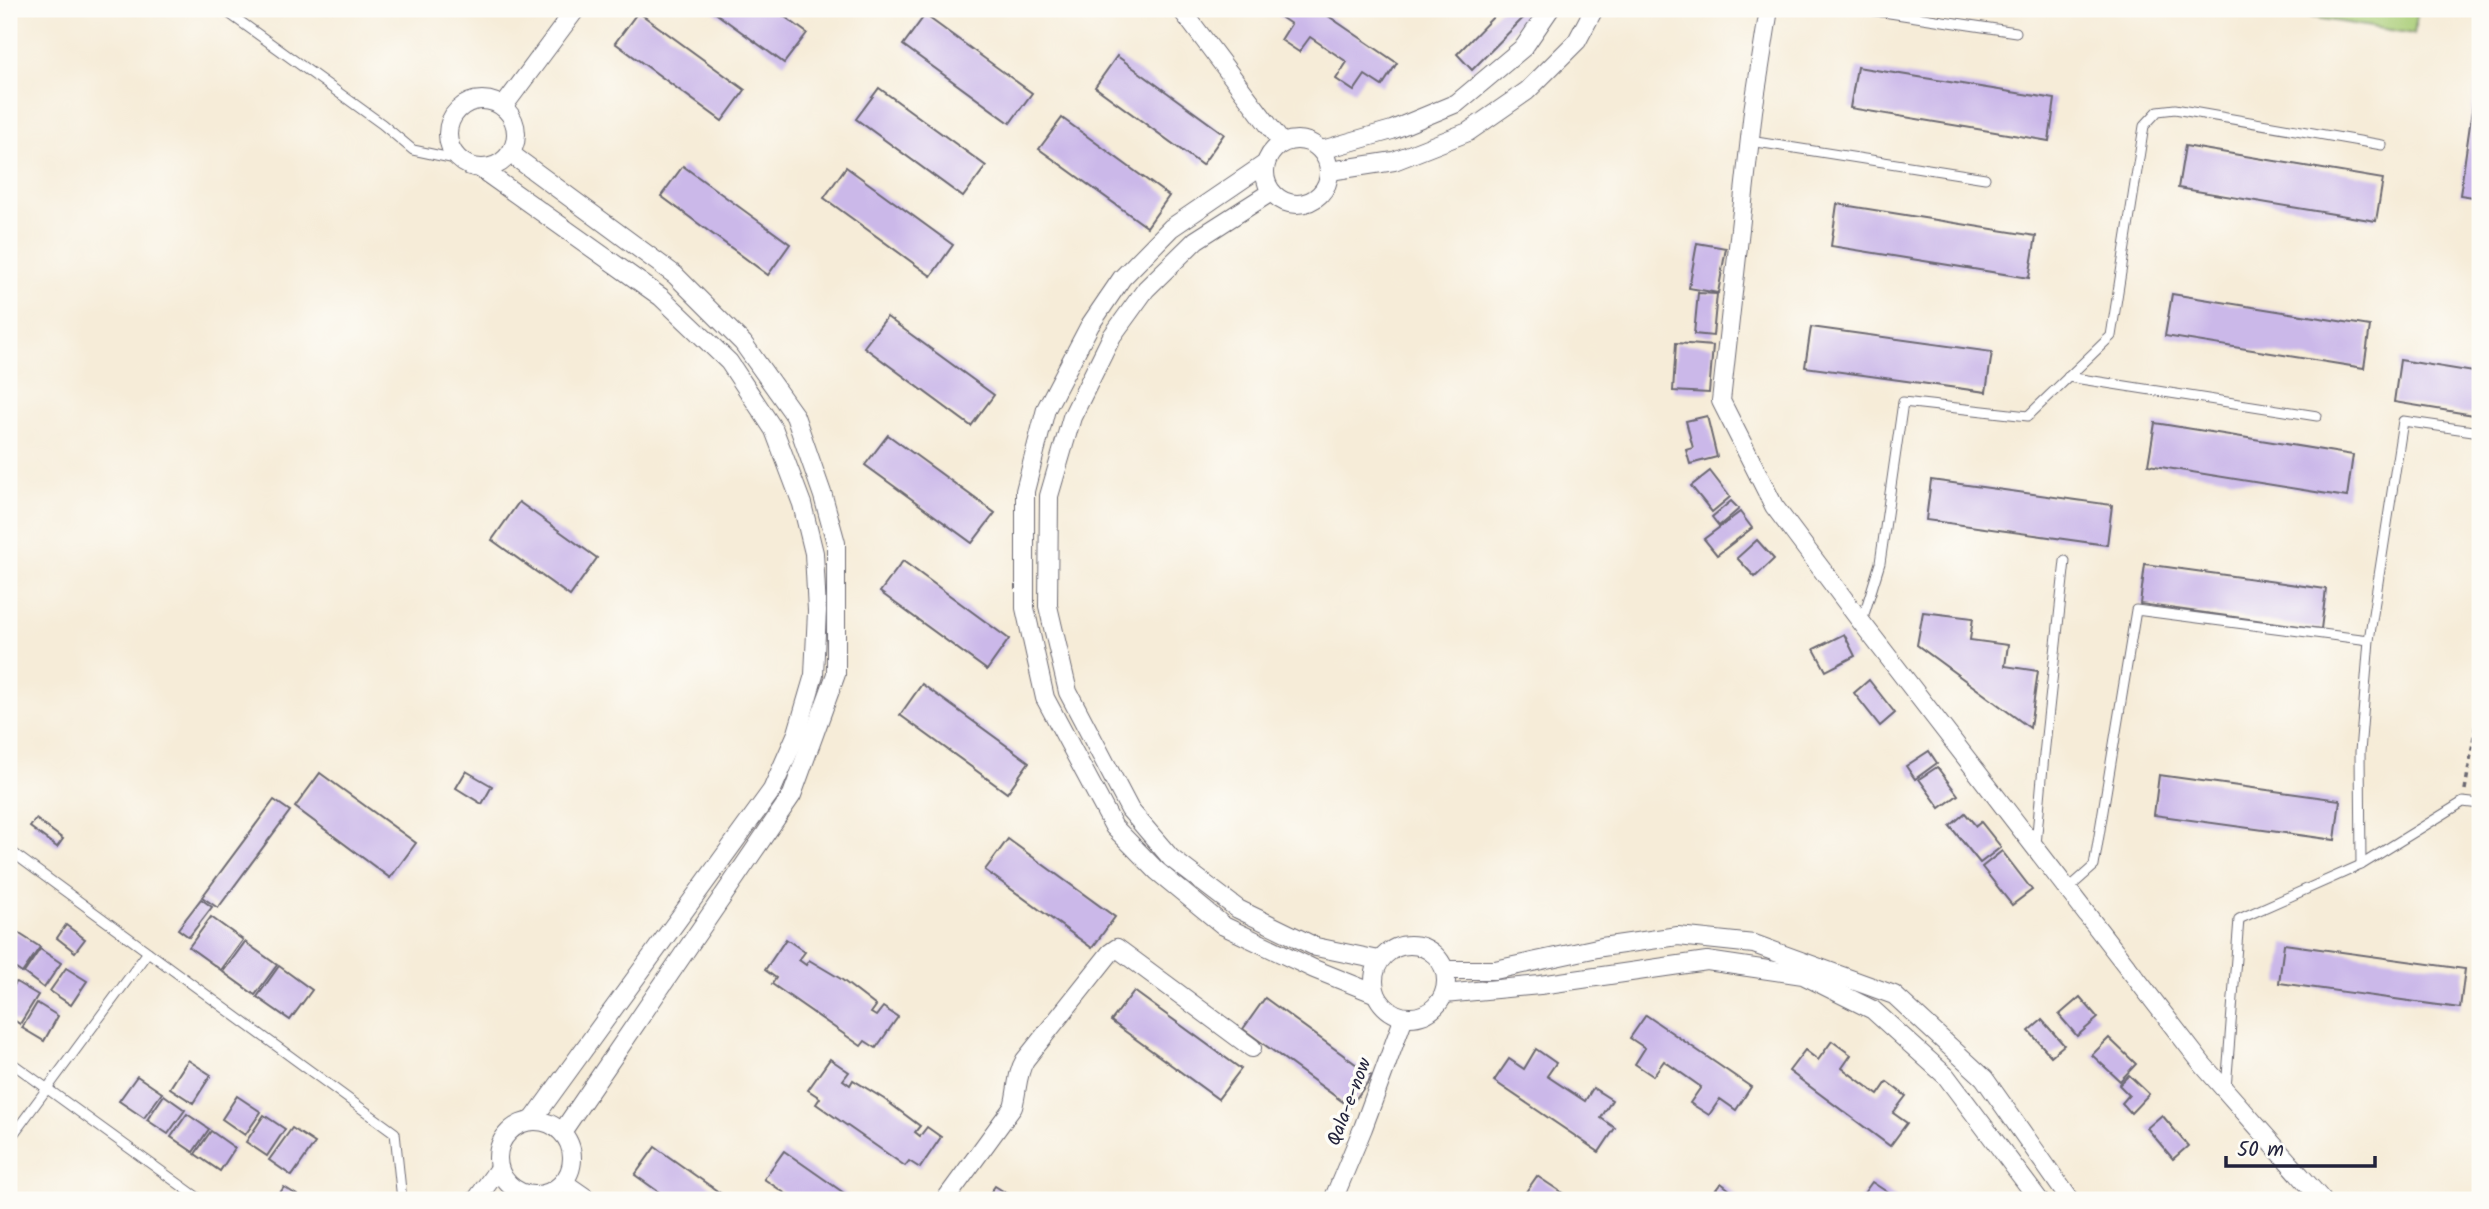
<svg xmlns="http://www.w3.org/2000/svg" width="2489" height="1209" font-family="Kalam,sans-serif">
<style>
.green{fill:#a8cc75;stroke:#657758;stroke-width:2}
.building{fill:#cbb8e9}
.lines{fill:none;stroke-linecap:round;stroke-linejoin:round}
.service-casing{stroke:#6c6972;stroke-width:11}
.minor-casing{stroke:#6c6972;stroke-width:20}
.path{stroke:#6c6972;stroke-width:3.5;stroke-dasharray:5 5;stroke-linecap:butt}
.service{stroke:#fff;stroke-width:9}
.minor{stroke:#fff;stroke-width:18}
.labels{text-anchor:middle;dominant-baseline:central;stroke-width:7;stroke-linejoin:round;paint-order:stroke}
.street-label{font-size:19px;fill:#22223b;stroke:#fdfcf7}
</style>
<rect width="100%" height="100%" fill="#fdfcf7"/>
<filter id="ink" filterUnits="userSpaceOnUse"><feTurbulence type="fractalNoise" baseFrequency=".0143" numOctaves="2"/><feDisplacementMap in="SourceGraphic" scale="14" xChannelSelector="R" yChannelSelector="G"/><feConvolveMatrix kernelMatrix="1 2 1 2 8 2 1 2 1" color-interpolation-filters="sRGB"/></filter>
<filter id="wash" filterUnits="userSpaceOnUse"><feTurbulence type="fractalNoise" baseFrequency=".00686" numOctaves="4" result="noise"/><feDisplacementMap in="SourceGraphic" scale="28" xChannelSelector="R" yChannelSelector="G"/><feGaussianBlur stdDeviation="1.57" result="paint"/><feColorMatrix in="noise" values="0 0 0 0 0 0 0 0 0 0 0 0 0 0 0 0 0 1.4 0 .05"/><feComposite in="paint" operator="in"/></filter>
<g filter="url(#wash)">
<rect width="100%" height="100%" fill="#f6ecd8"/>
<!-- green -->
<path class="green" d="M2263,9h155l-4,25z"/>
<g id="blocks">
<!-- building -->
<g class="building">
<path d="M710,9h64l33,24 -23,30z"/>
<path d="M1279,9h39l79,54 -15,23 -17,-11 -11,16 -18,-12 11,-17 -37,-25 -11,15 -18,-12 10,-16 -15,-10z"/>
<path d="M1501,9h31l-60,61 -15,-16z"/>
<path d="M638,12l107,78 -23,31 -107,-78z"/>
<path d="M925,15l107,78 -22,30 -107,-78z"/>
<path d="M1117,56l107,78 -22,31 -107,-78z"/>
<path d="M1857,67l198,32 -6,42 -199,-33z"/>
<path d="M2476,82l4,1v115l-20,-3z"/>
<path d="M879,88l107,78 -23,31 -107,-78z"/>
<path d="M1062,118l107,78 -22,31 -108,-78z"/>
<path d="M2185,146l198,33 -7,42 -198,-33z"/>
<path d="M683,166l107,78 -22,31 -107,-79z"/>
<path d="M846,167l107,78 -22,31 -107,-78z"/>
<path d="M1837,204l199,32 -7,42 -198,-32z"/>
<path d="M1697,243l29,5 -8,45 -29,-5z"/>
<path d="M1698,293l19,1 -4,42 -19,-2z"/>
<path d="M2172,294l198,32 -6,42 -199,-32z"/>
<path d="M887,317l107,78 -23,31 -107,-79z"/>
<path d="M1811,327l181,25 -6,40 -181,-25z"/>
<path d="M1676,343l37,3 -4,47 -36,-2z"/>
<path d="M2400,360l80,13v43l-86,-14z"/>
<path d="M1707,416l10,41 -27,7 -4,-14 7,-2 -7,-27z"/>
<path d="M2155,423l198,32 -6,42 -199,-32z"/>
<path d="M888,435l107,78 -23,30 -107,-78z"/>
<path d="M1710,471l20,26 -18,15 -21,-26z"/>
<path d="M1931,480l181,25 -5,40 -181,-25z"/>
<path d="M1731,501l8,8 -20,17 -7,-9z"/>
<path d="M519,502l78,56 -27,38 -78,-56z"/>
<path d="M1740,512l12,16 -35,27 -13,-16z"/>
<path d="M1757,540l17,19 -19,18 -18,-19z"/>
<path d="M903,561l106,78 -22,31 -107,-78z"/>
<path d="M2145,564l181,25 -5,40 -181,-25z"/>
<path d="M1923,612l50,6 -3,22 38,5 -3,21 33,5 -8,57 -113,-83z"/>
<path d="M1844,634l11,22 -29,15 -12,-22z"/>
<path d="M1869,680l26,33 -15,13 -26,-33z"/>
<path d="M922,684l107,78 -22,31 -107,-78z"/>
<path d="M1929,751l8,12 -22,16 -9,-13z"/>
<path d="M1937,767l21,28 -18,13 -21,-29z"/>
<path d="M466,771l26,15 -10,18 -26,-16z"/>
<path d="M320,773l96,70 -26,35 -95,-71z"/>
<path d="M2159,775l181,25 -5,40 -181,-25z"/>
<path d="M274,800l16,11 -72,97 -16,-11z"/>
<path d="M1965,813l11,13 5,-4 20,25 -21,16 -30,-37z"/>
<path d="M36,819l27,20 -6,8 -27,-20z"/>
<path d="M1008,839l107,78 -23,31 -107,-78z"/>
<path d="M2002,851l30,39 -20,15 -30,-38z"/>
<path d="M201,899l11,8 -23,30 -11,-8z"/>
<path d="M211,917l32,23 -22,30 -32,-23z"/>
<path d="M66,925l19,14 -10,13 -18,-14z"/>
<path d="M15,931l25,16 -18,26 -13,-9v-23z"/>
<path d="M786,939l19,13 -6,8 7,5 3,-5 32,19 35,27 -5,7 5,3 7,-9 15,10 -22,31 -11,-7 -4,5 -89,-62 4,-6 -11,-8z"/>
<path d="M245,942l32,23 -22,30 -32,-23z"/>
<path d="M2284,944l181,25 -5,39 -181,-25z"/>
<path d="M40,949l21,14 -17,25 -20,-15z"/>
<path d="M279,966l33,24 -22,30 -33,-23z"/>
<path d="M66,968l21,13 -16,24 -21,-14z"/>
<path d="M16,982l22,13 -18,29 -11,-7v-23z"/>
<path d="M1134,991l107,78 -23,30 -107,-78z"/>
<path d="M2080,997l18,21 -21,18 -18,-21z"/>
<path d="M1265,998l107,78 -22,31 -107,-78z"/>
<path d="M37,1003l21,13 -14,25 -22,-13z"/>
<path d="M1646,1015l105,72 -15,23 -16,-11 -11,16 -19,-12 11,-16 -37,-26 -11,15 -18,-12 10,-16 -15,-10z"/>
<path d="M2042,1020l22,25 -13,11 -22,-25z"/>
<path d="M2109,1038l27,26 -16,17 -28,-26z"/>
<path d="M1832,1041l19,14 -9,13 36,27 9,-13 19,14 -13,17 14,10 -17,23 -101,-75 16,-21 13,10z"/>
<path d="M1536,1049l20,14 -9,13 38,25 8,-13 19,12 -11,18 14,10 -16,24 -105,-71 15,-22 15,10z"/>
<path d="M830,1059l19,13 -6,8 7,5 3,-5 31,19 36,27 -5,6 5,4 7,-9 14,10 -21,31 -11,-7 -4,5 -89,-62 4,-6 -12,-8z"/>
<path d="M188,1060l23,15 -18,28 -23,-15z"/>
<path d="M2129,1075l20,19 -18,19 -9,-10 7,-8 -10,-10z"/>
<path d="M137,1076l25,17 -18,25 -25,-17z"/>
<path d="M164,1095l21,15 -17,24 -21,-14z"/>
<path d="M237,1096l24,16 -16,23 -23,-16z"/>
<path d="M187,1114l22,15 -16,23 -22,-15z"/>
<path d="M264,1115l21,14 -18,27 -21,-14z"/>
<path d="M2162,1115l26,31 -15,13 -26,-31z"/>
<path d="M292,1128l23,15 -23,33 -23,-16z"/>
<path d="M211,1131l24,17 -15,23 -25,-17z"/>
<path d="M655,1147l75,53h-60l-35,-25z"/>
<path d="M784,1151l70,49h-59l-31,-21z"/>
<path d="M1537,1176l36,24h-50l-2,-1z"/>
<path d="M1872,1182l27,18h-40z"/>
<path d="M1721,1183l19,15 -2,2h-30z"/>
<path d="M995,1186l19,12 -1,2h-28z"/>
<path d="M284,1187l21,13h-30z"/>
</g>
</g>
</g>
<g filter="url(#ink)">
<use href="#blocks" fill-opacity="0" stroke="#6c6972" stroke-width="2"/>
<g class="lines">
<!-- service casing -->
<g class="service-casing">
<g id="service">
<path d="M223,9l159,115 31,26 47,10"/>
<path d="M1863,9l153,23"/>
<path d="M1750,141l235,37"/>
<path d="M2068,377l249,39"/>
<path d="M1862,621l18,-58 23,-161 125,14 83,-80 33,-210 14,-15 17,-2 207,36"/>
<path d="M2036,845l8,-90 21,-194"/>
<path d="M9,850l386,283 7,67"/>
<path d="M2361,865l-1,-113 9,-112 34,-219 77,11"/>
<path d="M2068,889l26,-23 42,-256 233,30"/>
<path d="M9,1061l192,139"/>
<path d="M2226,1089l13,-170 122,-54 102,-63 17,2"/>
<path d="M9,1140l139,-188"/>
</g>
</g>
<!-- minor casing -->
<g class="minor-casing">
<g id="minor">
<path d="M1181,9l101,134"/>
<path d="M1769,9l-16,102 -32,290 53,105 88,117 341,442 119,135"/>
<circle cx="482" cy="134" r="34"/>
<path d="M503,107l73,-98"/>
<circle cx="1297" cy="172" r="32"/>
<path d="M1322,150l70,-20 65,-27 67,-56 26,-38"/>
<path d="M511,154l164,121 68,68 52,73 28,80 13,47v131l-44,121 -230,337"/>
<path d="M1265,164l-94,64 -49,50 -32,47 -44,84 -21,82v117l20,90 69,129 43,44 67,55 90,43 62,25"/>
<path d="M481,169l180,128 68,65 45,68 28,74 12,49 3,58 -3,64 -17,58 -25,57 -240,331"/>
<path d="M1330,171l64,-10 74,-29 59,-41 50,-50 17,-32"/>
<path d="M1271,192l-75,48 -50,49 -34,47 -40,81 -23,79 -1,110 20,86 62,118 41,48 67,51 78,38 63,13"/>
<circle cx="1410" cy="981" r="36"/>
<path d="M1445,970h50l107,-23 76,-11 76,8 140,51 90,83 86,122"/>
<path d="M1444,994l96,-9 167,-24 96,14 70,35 73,66 93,124"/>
<circle cx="535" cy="1158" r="37"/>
<path d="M563,1182l26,18"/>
<path d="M476,1200l23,-32"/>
<path d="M945,1200l68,-93c5,-17 3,-32 12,-47l85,-107 7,-5 135,100"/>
<path d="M1333,1200l30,-72 41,-111"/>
</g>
</g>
<!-- path -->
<path class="path" d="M2465,790l15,-90"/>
<!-- service -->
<use href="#service" class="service"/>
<!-- minor -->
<use href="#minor" class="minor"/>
</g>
</g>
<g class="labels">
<!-- street labels -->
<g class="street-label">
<text transform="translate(1350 1102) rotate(-69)">Qala-e-now</text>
</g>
</g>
<!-- margin -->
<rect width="2489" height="1209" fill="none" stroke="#fdfcf7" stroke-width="35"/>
<!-- scale -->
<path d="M2226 1156v10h149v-10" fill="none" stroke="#22223b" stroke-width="3.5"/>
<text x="2237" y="1156" font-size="21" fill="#22223b" stroke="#fdfcf7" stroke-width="5" paint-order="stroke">50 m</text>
</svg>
